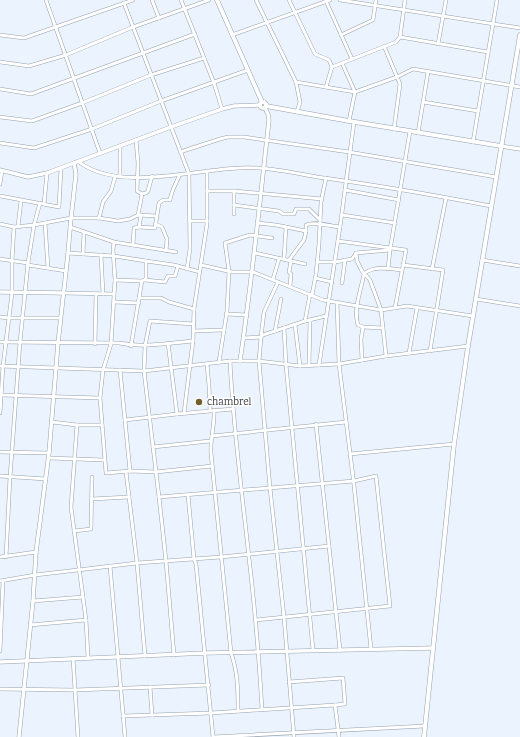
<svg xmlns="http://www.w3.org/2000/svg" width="520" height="737" font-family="Bitter,serif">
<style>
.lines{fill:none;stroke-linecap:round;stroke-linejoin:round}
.minor-casing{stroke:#97a0a9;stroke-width:4}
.tertiary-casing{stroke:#97a0a9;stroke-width:4.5}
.secondary-casing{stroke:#97a0a9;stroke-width:5}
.minor{stroke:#fff;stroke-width:3}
.tertiary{stroke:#fff;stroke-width:3.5}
.secondary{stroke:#fff;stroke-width:4}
.poi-dot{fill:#735e2d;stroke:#fff;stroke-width:1.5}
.labels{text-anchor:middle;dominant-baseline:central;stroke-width:3;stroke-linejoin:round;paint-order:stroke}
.poi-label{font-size:10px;fill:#393d41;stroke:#fff;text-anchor:start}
</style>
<rect width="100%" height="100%" fill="#ebf4fe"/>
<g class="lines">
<!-- minor casing -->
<g class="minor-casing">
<g id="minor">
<path d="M46,0l54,153"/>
<path d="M152,0l7,18"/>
<path d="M181,0l33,83 8,26"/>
<path d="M256,0l40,82 4,20 -3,10"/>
<path d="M289,0l26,54 14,6 3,7 -6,20"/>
<path d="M340,0l180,28"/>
<path d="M326,1l26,58"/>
<path d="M124,3l65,171 1,75 -3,20"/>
<path d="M0,35l24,3 109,-38"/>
<path d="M232,35l98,-35"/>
<path d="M341,35l32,-15 3,-20"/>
<path d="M400,37l88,15"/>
<path d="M438,44l8,-44"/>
<path d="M384,46l16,38 -6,45"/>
<path d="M0,62l29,4 37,-11 67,-28 76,-27"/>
<path d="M342,63l13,29 -6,29"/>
<path d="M332,67l64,-25 4,-5 5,-37"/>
<path d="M296,82l59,10 42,-15 16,-8 107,18"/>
<path d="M0,89l31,5 164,-60"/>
<path d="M423,102l55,9"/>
<path d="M0,117l32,4 50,-18 69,-28 53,-17"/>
<path d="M418,133l10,-61"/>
<path d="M136,140l2,23 -1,28 5,3"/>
<path d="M473,142l24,-142"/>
<path d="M0,143l34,5 58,-19 69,-28 87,-31"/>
<path d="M120,146v31"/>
<path d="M180,152l40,-13 8,-2h16l105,15 147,25"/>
<path d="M79,162c40,30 113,8 160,6 24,-2 55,5 78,9 59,8 117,18 174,29"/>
<path d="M0,184l2,-13"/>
<path d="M345,190l54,10"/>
<path d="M207,191h27l88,8"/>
<path d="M234,191v14l45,6 4,3h11l2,-5h13l11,11"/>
<path d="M0,196l59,11 2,-39"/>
<path d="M44,204l3,-31"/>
<path d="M234,214v-9"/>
<path d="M138,215l4,-21 4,-1 2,-2 4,-15"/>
<path d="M342,215l53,8"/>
<path d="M99,218l4,-16 8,-11 4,-14"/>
<path d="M190,221h17"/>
<path d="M45,223l3,45"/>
<path d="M257,223l19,2 30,6 -2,9 -15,20"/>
<path d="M0,224l14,3 20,-2 37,-7h28l19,3 12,-2 8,-4 18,1"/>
<path d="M155,224l7,3 5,12 -1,12"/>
<path d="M18,226l3,-25"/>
<path d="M70,227l44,15 62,10"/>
<path d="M139,227l16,1 4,-25 4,-3h7c2,-11 6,-16 10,-26"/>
<path d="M306,231v-6c8,-4 25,1 34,2"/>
<path d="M338,241l68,9 -11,58"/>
<path d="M114,242l-1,8 2,30 -4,64 -8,26 -3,28 6,75 24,-2 26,1 -12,-101 1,-25 5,-25 44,3"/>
<path d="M133,245l1,-17 5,-1 2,-12"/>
<path d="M68,253l46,3 32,5"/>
<path d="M255,253l50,11"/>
<path d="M356,253l1,8 5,10 8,9 11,30 5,46"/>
<path d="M83,254l1,-22"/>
<path d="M101,255l2,39"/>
<path d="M0,259l28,4"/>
<path d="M284,259l2,-32"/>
<path d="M482,260l38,6"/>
<path d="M317,262h18l17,-3 4,-6 34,-3 20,-119"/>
<path d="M28,265l38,6"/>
<path d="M201,265l31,7h21l70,28 58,10 26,-4 66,10"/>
<path d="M403,265l40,5 -13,81"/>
<path d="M388,269l2,-19"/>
<path d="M432,269l14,-71"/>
<path d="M315,278l17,4"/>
<path d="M273,279l6,-20"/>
<path d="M115,280l27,1"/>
<path d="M145,280l20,2 3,-6h7l3,-10"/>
<path d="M342,283l3,-23"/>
<path d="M290,286l1,-12 -2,-2 2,-11"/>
<path d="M63,293l51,1"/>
<path d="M312,295l4,-21 3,-30 2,-42 5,-24"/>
<path d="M139,298h22l8,4 25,7"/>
<path d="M476,299l44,7"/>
<path d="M114,302l25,1"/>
<path d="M337,302l2,62 15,121 17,164"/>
<path d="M226,314l21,1"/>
<path d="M0,317l9,1h51"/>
<path d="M305,321l5,-27"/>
<path d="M295,325l5,41"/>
<path d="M284,328l2,37 27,285"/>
<path d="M383,328l-20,-1 -5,-2c-5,-15 3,-35 6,-51 10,-9 26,-5 38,-4"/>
<path d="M193,331l31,-1"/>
<path d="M275,331l6,-32"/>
<path d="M244,338l17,-1 3,-25 14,-30"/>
<path d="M0,342l119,1c25,5 49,0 74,-2"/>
<path d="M95,344l1,-50"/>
<path d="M131,346l10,-60 1,-5 4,-2v-18l28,4 26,7"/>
<path d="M409,353l8,-45"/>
<path d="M362,360l-1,-21 2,-12"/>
<path d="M230,361c3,66 12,131 19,197 6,50 10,100 13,151"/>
<path d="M219,362l8,-51 2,-40 -4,-28 25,-8 22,3"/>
<path d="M207,364l2,22 1,24"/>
<path d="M309,365l1,-45"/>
<path d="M319,365l22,-145 13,-98"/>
<path d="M0,366l144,5 86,-10h29l41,5 39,-2 47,-8 82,-10"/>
<path d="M120,370l10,101"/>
<path d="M2,395l98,3"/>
<path d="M214,410c1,15 -4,28 -3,43l20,200c7,19 7,38 7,58"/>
<path d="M0,413l3,-47 9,-73v-33l2,-33"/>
<path d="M184,413l9,-72 1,-32 13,-85v-53"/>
<path d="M177,414l56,-5"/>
<path d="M125,420l52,-6 -9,-71"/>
<path d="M52,422l25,3h25"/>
<path d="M316,424l24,226"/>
<path d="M77,425l-6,82 15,113 2,37"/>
<path d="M212,436l134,-14"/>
<path d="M153,447l57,-6"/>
<path d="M0,452l49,1"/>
<path d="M350,454l104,-10"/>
<path d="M49,458l55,2"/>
<path d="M212,466l-56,6 3,25 195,-16 22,-5 14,130 -134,14"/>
<path d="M126,472l11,91 8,93"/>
<path d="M0,476l46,3"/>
<path d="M188,495l6,64 2,5 17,173"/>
<path d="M159,497l7,64 8,94"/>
<path d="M92,499l37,-2"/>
<path d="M74,531l17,-2 1,-52"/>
<path d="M0,557l36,-5"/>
<path d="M6,557l4,-80 10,-135 8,-79 6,-38 6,-22"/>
<path d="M110,566l15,171"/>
<path d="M0,581l35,-6 102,-12 84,-6 108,-11"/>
<path d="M33,601l50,-4"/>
<path d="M30,625l56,-5"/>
<path d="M0,651l3,-70"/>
<path d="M73,658l5,79"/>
<path d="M289,682l54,-4 2,26 -10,1"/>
<path d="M150,687l2,28"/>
<path d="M0,689l75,1 134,-5"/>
<path d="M123,716l88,-3 124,-8 4,32"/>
<path d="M213,737l212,-11"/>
<path d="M294,737l-10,-120 -14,-129 -11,-127 2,-24 2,-2 42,-14 21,-5"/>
</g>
</g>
<!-- tertiary casing -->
<g class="tertiary-casing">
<g id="tertiary">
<path d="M501,146l19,3"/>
<path d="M0,170l28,7 19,-4 124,-46 51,-18 12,-3 26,-1"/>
<path d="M0,292l63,1"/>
<path d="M240,361c12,-80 20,-161 29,-241l-1,-6 -3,-6"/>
<path d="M0,662l206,-9 227,-5"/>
<path d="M19,737l14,-136 3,-49 13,-99 9,-110 10,-90 3,-35 5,-44 -2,-11"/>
</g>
</g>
<!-- secondary casing -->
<g class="secondary-casing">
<g id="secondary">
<path d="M217,0l45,102"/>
<circle cx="263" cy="105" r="3"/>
<path d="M266,106l83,15 152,25"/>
<path d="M424,737l30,-293 14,-98 52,-311"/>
</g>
</g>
<!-- minor -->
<use href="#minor" class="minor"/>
<!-- tertiary -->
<use href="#tertiary" class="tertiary"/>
<!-- secondary -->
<use href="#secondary" class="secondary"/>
</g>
<!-- markers -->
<circle class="poi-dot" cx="199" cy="402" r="4"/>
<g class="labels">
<!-- poi labels -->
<g class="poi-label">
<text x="207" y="402">chambrel</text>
</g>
</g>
</svg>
